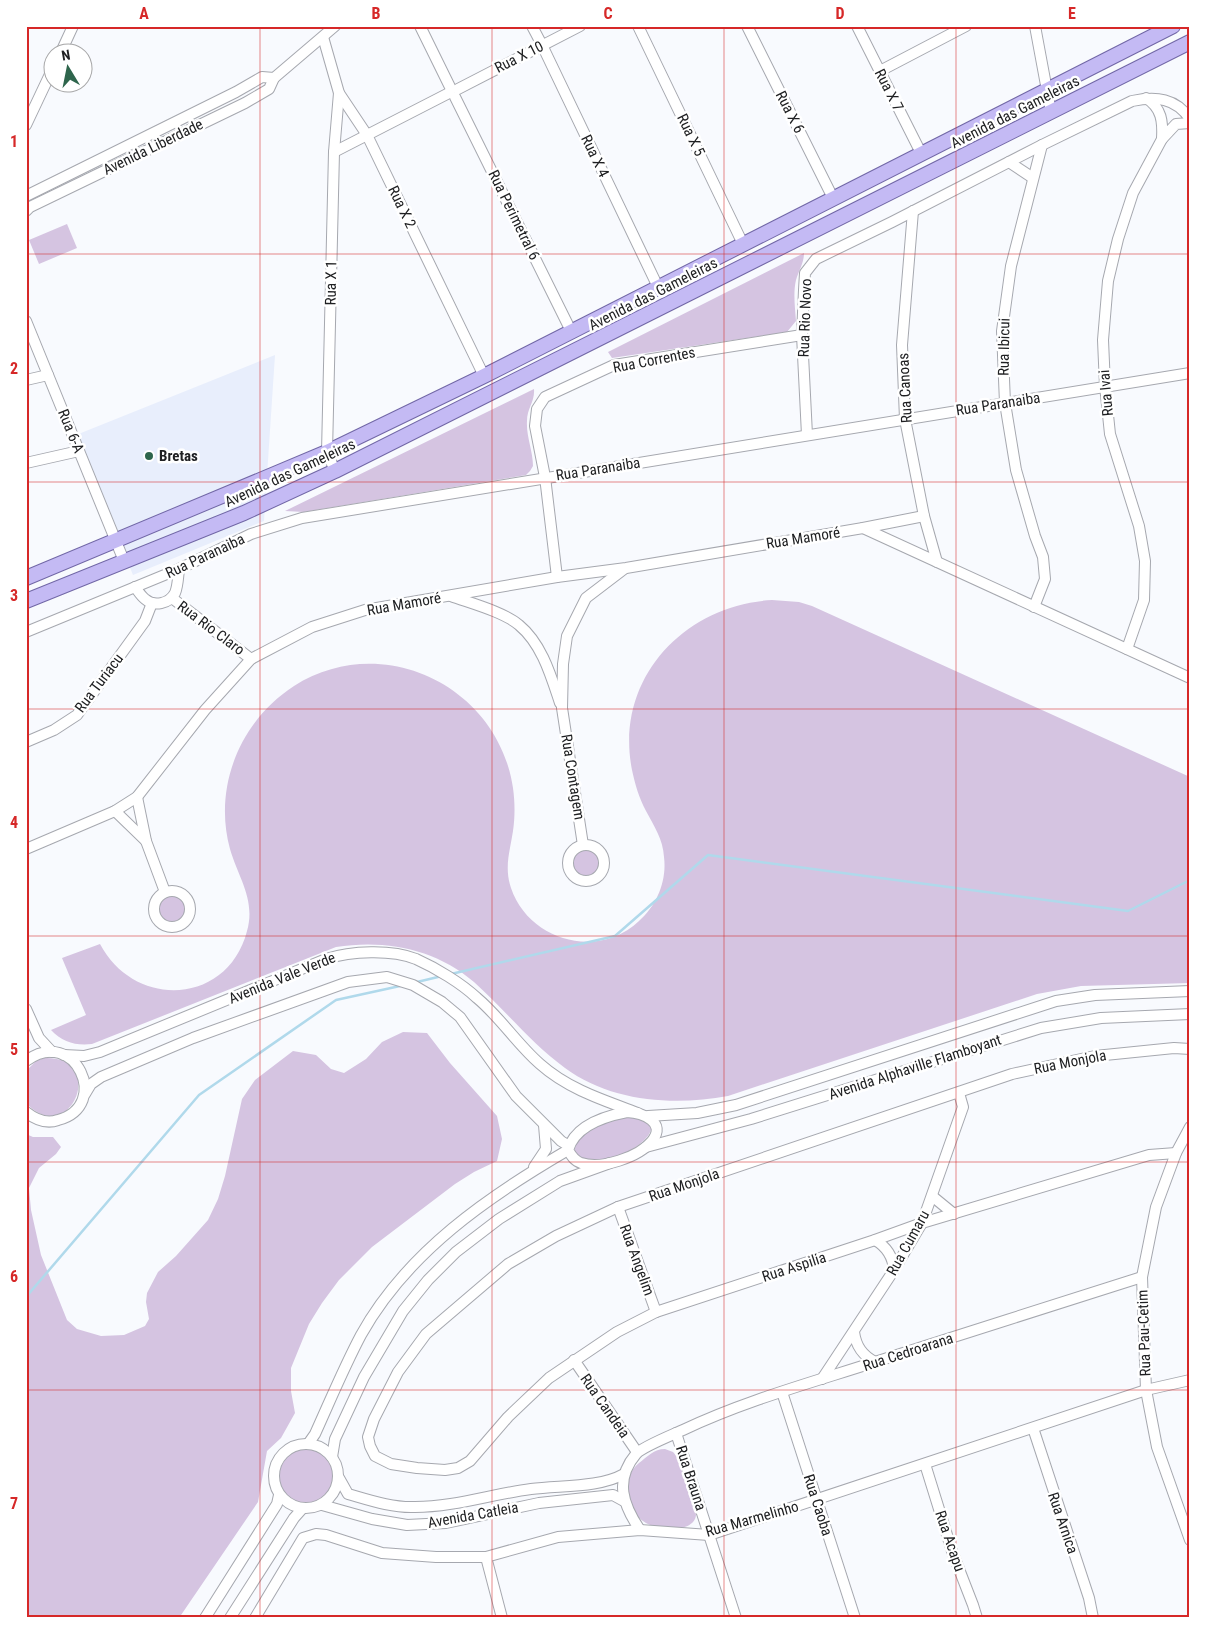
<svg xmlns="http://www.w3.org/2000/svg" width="1216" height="1644" font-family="'Roboto Condensed',sans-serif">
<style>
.built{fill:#e8eefc}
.green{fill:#d5c4e1}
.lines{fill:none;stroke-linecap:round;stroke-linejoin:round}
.stream{stroke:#b0d9eb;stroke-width:2.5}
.minor-casing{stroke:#a6a8af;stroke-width:12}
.major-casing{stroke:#7167a6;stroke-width:16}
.minor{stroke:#fff;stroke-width:10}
.major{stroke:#c4baf4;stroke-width:14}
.grid{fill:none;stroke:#d62828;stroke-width:1;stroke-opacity:0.55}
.poi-dot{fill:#2e654c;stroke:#fff;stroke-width:2}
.labels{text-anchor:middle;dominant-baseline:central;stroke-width:5;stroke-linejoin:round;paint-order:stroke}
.street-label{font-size:15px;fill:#202123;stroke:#fff}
.poi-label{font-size:15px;font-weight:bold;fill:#202123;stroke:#fff;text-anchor:start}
.neatline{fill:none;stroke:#d62828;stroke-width:2}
.grid-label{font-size:16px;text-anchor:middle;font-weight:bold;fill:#d62828}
</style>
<rect width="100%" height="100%" fill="#f8fafe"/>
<!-- built -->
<path class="built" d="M275,355l-11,166 -131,54 -57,-140z"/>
<!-- green -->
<g class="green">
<path d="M67,224l10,24 -38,16 -10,-24z"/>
<path d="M804,253c0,10 -5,17 -8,27 -3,13 -1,27 0,41l-9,11 -175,26 -4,-6z"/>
<path d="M534,389c1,13 -7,19 -7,32 -1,15 6,30 6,45l-3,5 -4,4 -222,37 -19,-1z"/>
<path d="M772,600l27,2 13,4 378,171v206l-109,3 -44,8 -309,102c-54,10 -117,6 -163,-28 -34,-25 -60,-58 -91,-86 -38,-33 -89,-43 -138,-35l-244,97c-16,2 -30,-2 -41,-14l35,-15 -24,-57 38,-14c35,66 128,61 147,-13 9,-31 -9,-54 -17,-82 -17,-62 10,-128 64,-163 88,-56 204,0 219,102 2,15 2,29 0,43 -3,20 -9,36 -2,57 18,53 87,72 128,33 18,-16 28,-40 25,-64 -1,-18 -10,-31 -18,-46 -7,-13 -11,-27 -14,-41 -18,-91 52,-165 140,-170z"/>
<circle cx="586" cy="863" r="14"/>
<circle cx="172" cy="909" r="14"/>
<path d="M403,1032l24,1 23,30 47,53 5,23 -5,22 -23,11 -19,12 -83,63 -33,33 -17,23 -13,21 -18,44v23l4,22 -14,25 -14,13 -9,51 -79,116h-153v-484l7,3h20l8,10 -5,7 -17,14 -10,20 2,22 10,45 26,65 10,9 24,7 23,-1 21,-9 4,-7 -3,-17 1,-9 11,-21 18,-16 32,-36 10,-21 7,-23 17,-77 13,-19 38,-29 23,4 15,14 13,4 22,-14 16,-17z"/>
<path d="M44,1058c65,-3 26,92 -18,45v-32l10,-10z"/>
<path d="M628,1117c51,2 6,38 -20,42 -8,1 -16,2 -24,0 -15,-3 -9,-19 1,-25 13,-10 27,-14 43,-17z"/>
<circle cx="306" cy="1476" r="28"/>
<path d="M665,1449l8,3 6,7c4,11 17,47 17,56 -2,19 -39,15 -50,8 -12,-7 -17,-19 -18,-32 -1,-10 2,-21 11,-28 8,-6 15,-14 26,-14z"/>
</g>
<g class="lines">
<!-- stream -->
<g class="stream">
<path d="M451,974l164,-38 93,-81 420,56 62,-31"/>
<path d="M417,982l21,-5"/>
<path d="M26,1297l173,-202 137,-95 64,-14"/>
</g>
<!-- minor casing -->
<g class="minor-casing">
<g id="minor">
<path d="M420,26l31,63"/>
<path d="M532,26l10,19 116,242"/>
<path d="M638,26l105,218"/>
<path d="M747,26l86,172"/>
<path d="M857,26l64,127"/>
<path d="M1035,26l16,86"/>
<path d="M323,37l16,56 28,42 117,241"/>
<path d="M61,52l12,-26"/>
<path d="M880,71l86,-45"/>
<path d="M458,89l122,-63"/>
<path d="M455,97l117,236"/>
<path d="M1146,98c16,10 17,24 16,41"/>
<path d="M26,125l26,-55"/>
<path d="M334,152l115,-59"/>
<path d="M1009,162l24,16"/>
<path d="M26,196l210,-104 26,-15 12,1"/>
<path d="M26,211l4,-4 215,-104 24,-14 5,-11 61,-52"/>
<path d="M913,211l-11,134 3,74 19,97 13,46"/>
<path d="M26,321l98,240"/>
<path d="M26,380l22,-5"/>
<path d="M807,435l-5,-100 2,-45 1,-17 11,-14 76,-37 150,-77 90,-44c24,-5 44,-3 58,18"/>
<path d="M26,463l53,-12"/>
<path d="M335,471l-8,-19 7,-300 5,-59"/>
<path d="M863,528l327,150"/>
<path d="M557,577l-12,-100 -10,-51 2,-17 8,-12 69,-32 188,-30"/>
<path d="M135,587c3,4 6,9 10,12 9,8 24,5 30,-6 3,-7 3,-16 4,-24"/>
<path d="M451,596c19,7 53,16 68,29 23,19 32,51 41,78"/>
<path d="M172,598l79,61"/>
<path d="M1034,607l11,-28 -2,-22 -8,-21 -19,-66 -11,-67 -3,-72 9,-65 31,-121"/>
<path d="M26,632l153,-63 72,-35 51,-16 888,-145"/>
<path d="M1127,649l17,-49 1,-39 -6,-35 -29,-92 -5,-48 -2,-46 5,-59 10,-42 15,-46 29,-54 14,-15 14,-1"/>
<path d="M26,742l28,-12 23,-15 68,-94 7,-18"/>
<path d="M137,797l9,44 19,51"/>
<path d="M115,811l31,30"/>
<path d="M583,845l-21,-137 1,-44 4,-28 19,-38 38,-29"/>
<circle cx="586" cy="863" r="18"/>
<path d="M26,849l89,-38 22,-14 68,-87 46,-51 61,-32 53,-17 192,-33 69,-9 237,-40 61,-12"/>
<circle cx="172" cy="909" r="18"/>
<path d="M26,1009l13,29 13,14"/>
<path d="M64,1055l20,1 16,-4 226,-93c25,-8 65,-10 90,0 20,9 45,24 61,39 23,19 40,46 63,66 28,25 63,36 98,49"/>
<path d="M26,1061c49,-36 86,45 32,59 -11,4 -22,0 -32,-8"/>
<path d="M85,1094l6,-10 10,-7 92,-39 155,-56 39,-5 26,8 29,17 18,15 56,79 45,45 8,5"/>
<path d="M627,1112c16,1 40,10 25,29 -13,16 -51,29 -71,22 -7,-2 -10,-8 -13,-13 7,-25 38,-34 59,-38z"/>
<path d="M648,1116l49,-3 39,-8 320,-104 39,-6 95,-4"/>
<path d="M1190,1127l-14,26 -20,54 -14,70 4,113 11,57 33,93"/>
<path d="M646,1147l105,-28 290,-91 60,-10 89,-4"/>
<path d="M1176,1153l-27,2 -227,68 -47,17 -219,72 -39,20 -68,46 -41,39 -38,44 -12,7 -13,2 -28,-2 -26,-4 -16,-8 -5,-10 -2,-9 6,-18 24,-47 28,-38 82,-70 48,-28 62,-29 394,-133 83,-18 79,-8 16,1"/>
<path d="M534,1167l12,-18 -2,-24"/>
<path d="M932,1196l22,18"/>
<path d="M618,1207l38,105"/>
<path d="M875,1240c12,7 18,17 19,30"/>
<path d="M854,1332c2,14 8,23 21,30"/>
<path d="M574,1360l63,92"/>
<path d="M822,1379l72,-109 28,-47 41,-116 -4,-14"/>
<path d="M782,1392l73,226"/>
<path d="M1033,1428l56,170 4,20"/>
<path d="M676,1433l60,185"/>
<circle cx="306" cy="1476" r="32"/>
<path d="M308,1444l7,-10c15,-33 29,-67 46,-99 46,-83 128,-139 207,-185"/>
<path d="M332,1457l3,-18 29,-62 39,-66 25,-31 28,-28 43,-33 61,-38 50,-18"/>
<path d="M925,1464l27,87 21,54 4,13"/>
<path d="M339,1478l9,16c21,6 44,14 67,13 39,0 77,-13 116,-18 29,-4 68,-1 93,-15"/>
<path d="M322,1505l50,14 35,6 39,-2 93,-20 74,-8 11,6"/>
<path d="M640,1530c-17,-25 -26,-50 -4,-76 6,-7 36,-19 47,-24 61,-29 127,-47 192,-68 89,-28 178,-57 267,-85"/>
<path d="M486,1557l16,61"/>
<path d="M205,1618l72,-114 2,-9"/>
<path d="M230,1618l64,-100 8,-9"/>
<path d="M255,1618l48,-80 13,-4 10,1 56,18 54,4h50l72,-20 82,-7 69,5 437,-145 44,-10"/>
</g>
</g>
<!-- major casing -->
<g class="major-casing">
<g id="major">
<path d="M26,578l301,-126 157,-76 689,-350"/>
<path d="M26,601l218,-88 91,-42 855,-429"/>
</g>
</g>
<!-- minor -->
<use href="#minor" class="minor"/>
<!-- major -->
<use href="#major" class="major"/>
</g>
<!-- grid -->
<path class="grid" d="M260,26v1592M492,26v1592M724,26v1592M956,26v1592M26,254h1164M26,482h1164M26,709h1164M26,936h1164M26,1162h1164M26,1390h1164"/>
<!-- markers -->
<circle class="poi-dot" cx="149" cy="456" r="5"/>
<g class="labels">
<!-- street labels -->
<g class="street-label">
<text transform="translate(519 57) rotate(-27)">Rua X 10</text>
<text transform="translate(889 90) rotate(63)">Rua X 7</text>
<text transform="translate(790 112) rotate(63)">Rua X 6</text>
<text transform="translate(1015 112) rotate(-27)">Avenida das Gameleiras</text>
<text transform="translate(691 135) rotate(64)">Rua X 5</text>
<text transform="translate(153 147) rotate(-26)">Avenida Liberdade</text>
<text transform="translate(595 156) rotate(64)">Rua X 4</text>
<text transform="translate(402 207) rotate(64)">Rua X 2</text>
<text transform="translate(514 215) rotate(64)">Rua Perimetral 6</text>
<text transform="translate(331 283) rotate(-89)">Rua X 1</text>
<text transform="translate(653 294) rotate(-27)">Avenida das Gameleiras</text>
<text transform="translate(805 318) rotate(-88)">Rua Rio Novo</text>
<text transform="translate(1004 347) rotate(-89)">Rua Ibicui</text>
<text transform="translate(654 360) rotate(-11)">Rua Correntes</text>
<text transform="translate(905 388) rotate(-93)">Rua Canoas</text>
<text transform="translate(1106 393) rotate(-95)">Rua Ivai</text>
<text transform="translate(998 404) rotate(-9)">Rua Paranaiba</text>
<text transform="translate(71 431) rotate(68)">Rua 6-A</text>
<text transform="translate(598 469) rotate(-9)">Rua Paranaiba</text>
<text transform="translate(290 473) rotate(-25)">Avenida das Gameleiras</text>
<text transform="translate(803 538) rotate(-9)">Rua Mamoré</text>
<text transform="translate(205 556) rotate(-25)">Rua Paranaiba</text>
<text transform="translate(404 604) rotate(-10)">Rua Mamoré</text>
<text transform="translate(211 628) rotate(37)">Rua Rio Claro</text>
<text transform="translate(99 683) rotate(-53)">Rua Turiacu</text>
<text transform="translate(573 777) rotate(81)">Rua Contagem</text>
<text transform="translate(282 978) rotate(-22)">Avenida Vale Verde</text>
<text transform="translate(1070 1062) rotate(-11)">Rua Monjola</text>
<text transform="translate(915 1067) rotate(-18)">Avenida Alphaville Flamboyant</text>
<text transform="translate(684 1185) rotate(-19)">Rua Monjola</text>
<text transform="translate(908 1243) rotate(-61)">Rua Cumaru</text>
<text transform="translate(637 1260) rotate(70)">Rua Angelim</text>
<text transform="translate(794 1267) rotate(-18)">Rua Aspilia</text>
<text transform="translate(1144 1333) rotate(-92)">Rua Pau-Cetim</text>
<text transform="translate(908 1352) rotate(-18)">Rua Cedroarana</text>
<text transform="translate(605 1406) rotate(55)">Rua Candeia</text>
<text transform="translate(691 1478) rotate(72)">Rua Brauna</text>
<text transform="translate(818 1505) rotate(72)">Rua Caoba</text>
<text transform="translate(473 1515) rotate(-10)">Avenida Catleia</text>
<text transform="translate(752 1519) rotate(-16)">Rua Marmelinho</text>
<text transform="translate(1063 1523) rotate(71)">Rua Arnica</text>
<text transform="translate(950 1541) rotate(71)">Rua Acapu</text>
</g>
<!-- poi labels -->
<g class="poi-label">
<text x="159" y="456">Bretas</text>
</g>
</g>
<!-- border -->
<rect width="1216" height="1644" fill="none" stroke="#ffffff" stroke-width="55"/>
<!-- north arrow -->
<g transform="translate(68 68) rotate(350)"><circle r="24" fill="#ffffff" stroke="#a6a6a7"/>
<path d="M0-4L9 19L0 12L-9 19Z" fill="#2e654c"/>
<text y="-8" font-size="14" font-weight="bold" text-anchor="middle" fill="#202123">N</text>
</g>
<rect x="28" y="28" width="1160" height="1588" class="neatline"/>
<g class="grid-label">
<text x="144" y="19">A</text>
<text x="376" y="19">B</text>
<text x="608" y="19">C</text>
<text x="840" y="19">D</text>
<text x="1072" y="19">E</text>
<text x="14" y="147">1</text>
<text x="14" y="374">2</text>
<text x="14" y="601">3</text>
<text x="14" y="828">4</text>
<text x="14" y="1055">5</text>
<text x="14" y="1282">6</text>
<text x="14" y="1509">7</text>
</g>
</svg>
